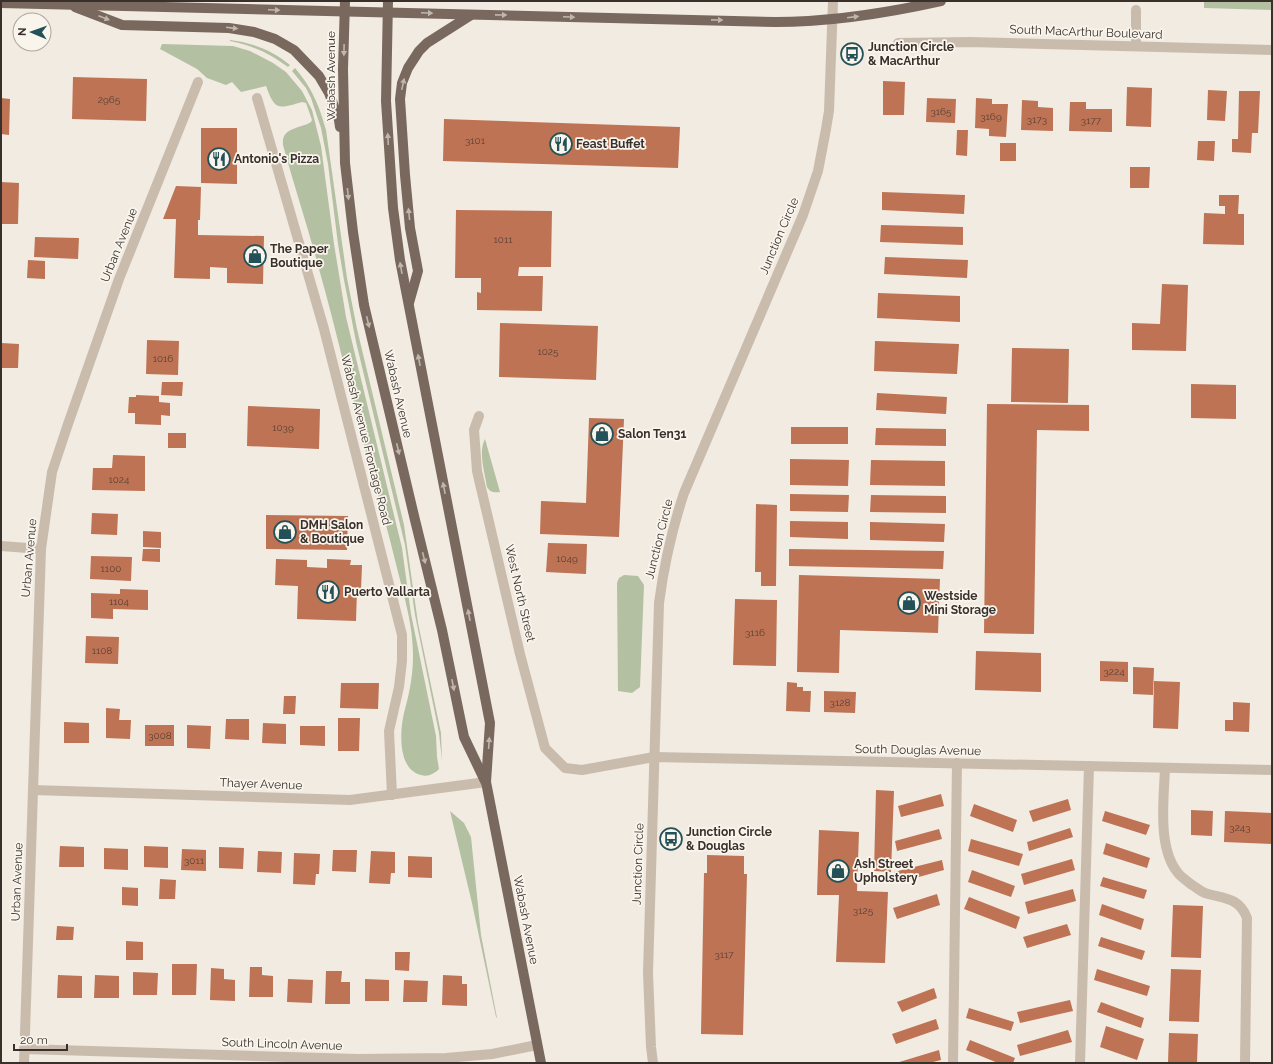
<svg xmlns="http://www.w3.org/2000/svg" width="1273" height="1064" font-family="Raleway,sans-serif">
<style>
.green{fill:#b4c0a2}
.building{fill:#bd7354}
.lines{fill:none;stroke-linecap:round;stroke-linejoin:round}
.minor{stroke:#cabcad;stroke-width:10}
.major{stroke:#79685e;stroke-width:10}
.oneway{fill:#bfb6ad}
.labels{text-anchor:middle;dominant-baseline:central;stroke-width:3.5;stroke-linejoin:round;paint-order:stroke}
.number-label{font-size:10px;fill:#5a4135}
.street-label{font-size:12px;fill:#39302b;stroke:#f9f5ed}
.poi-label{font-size:12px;font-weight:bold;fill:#39302b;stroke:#f9f5ed;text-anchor:start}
</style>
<rect width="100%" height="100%" fill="#f2ebe1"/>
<!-- green -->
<g class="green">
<path d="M1204,1h68v9l-68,-2z"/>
<path d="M230,40c23,3 42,10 60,25l-2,2c-18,-13 -36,-22 -58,-26z"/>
<path d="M162,44l71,2 17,5 23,12 13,9 16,19 10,19 9,36 13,98 12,73 56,231 9,66 25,122 1,21 2,12c-5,5 -11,8 -18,6 -25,-6 -21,-48 -16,-66 5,-18 8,-35 8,-54 0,-28 -8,-56 -15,-83 -9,-37 -19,-73 -29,-109 -17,-64 -32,-130 -50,-194 -11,-42 -25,-83 -36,-124 -2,-18 17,-16 28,-23l1,-2 -6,-17 -4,-1c-24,7 -27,9 -36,-16l-25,6 -9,-10 -6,3 -19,-7 -10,-9 -37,-20z"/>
<path d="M295,68c17,20 24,37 31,62l21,148 10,51 47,196 14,98 23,110 1,28 -3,-28 -24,-118 -10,-70 -49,-203 -12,-62 -6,-36 -10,-80 -7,-36 -10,-30 -5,-10 -14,-17z"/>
<path d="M485,439l15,53c-6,1 -10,0 -13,-5 -2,-14 -9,-35 -2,-48z"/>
<path d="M624,575l14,1 6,9 -4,102 -8,6 -14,-2 -1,-108 2,-5z"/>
<path d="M450,811l14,12 7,14 10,98 16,83 -1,-1 -24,-114z"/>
</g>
<!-- building -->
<g class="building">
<path d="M73,77l74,2 -1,42 -74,-2z"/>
<path d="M883,81l22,1 -1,33h-21z"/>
<path d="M1127,87l25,1 -1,39 -25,-1z"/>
<path d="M1208,90l19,1 -2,30 -18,-1z"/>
<path d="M1239,91h21l-2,42h-6l-1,20 -19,-1v-13h6z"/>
<path d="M1,98l9,1 -1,36 -8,-1z"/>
<path d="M927,98l29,1 -1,24 -29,-1z"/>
<path d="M976,98l16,1v5h16l-2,33 -17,-1v-7l-14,-1z"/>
<path d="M1022,100l16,1v6l15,1v23l-32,-1z"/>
<path d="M1070,102h16v7h26v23l-43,-1z"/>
<path d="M444,119l236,8 -2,41 -235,-7z"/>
<path d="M201,128h36v56l-36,-1z"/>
<path d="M957,130h11l-1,26 -11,-1z"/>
<path d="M1198,141h17l-1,20 -17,-1z"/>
<rect x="1000" y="143" width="16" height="18"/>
<path d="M1130,167h20l-1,21h-19z"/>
<path d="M1,182l18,1 -1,41h-17z"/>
<path d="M176,186l25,1 -1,33h-2v15l66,1 -1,48 -36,-1v-15l-17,-1v12l-36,-1 2,-59h-13z"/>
<path d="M882,192l83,3 -1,19 -82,-4z"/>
<path d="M1219,195h20l-1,19h6v31l-41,-1 1,-31 21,1v-8h-6z"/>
<path d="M456,210l96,1 -1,56h-32l-1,9h25l-1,35 -65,-1v-18l4,1v-15h-26z"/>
<path d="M881,225l82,2v18l-83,-3z"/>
<path d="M35,237l44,1 -1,21 -44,-2z"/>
<path d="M885,257l83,3 -1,18 -83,-4z"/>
<path d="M28,260l17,1v18l-18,-1z"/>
<path d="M1162,284l26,1 -2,66 -54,-1v-27l28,1z"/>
<path d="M878,293l82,3v26l-83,-4z"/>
<path d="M500,323l98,3 -2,54 -97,-3z"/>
<path d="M147,340l32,1 -1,34 -32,-1z"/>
<path d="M875,341l84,3 -2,30 -83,-3z"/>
<path d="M1,343l18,1 -1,24h-17z"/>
<path d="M1012,348l57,1 -1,54 -57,-1z"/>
<path d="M162,382h21l-1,14 -21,-1z"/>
<path d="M1191,384l45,1v34l-45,-1z"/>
<path d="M877,393l70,4 -1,17 -70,-4z"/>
<path d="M136,395l23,1v6l11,1v13l-9,-1v10l-26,-1v-11h-7l1,-16h7z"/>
<path d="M987,404l102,1v26l-52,-1 -3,204 -50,-1z"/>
<path d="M248,406l72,3 -1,40 -72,-3z"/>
<path d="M589,418l35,1 -5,118 -79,-3 1,-33 45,2z"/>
<rect x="791" y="427" width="57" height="17"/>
<path d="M876,428l70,1v17l-71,-1z"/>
<rect x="168" y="433" width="18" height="15"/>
<path d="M113,455l32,1v35l-53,-1 1,-22h19z"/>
<path d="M790,459l59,1 -1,26 -58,-1z"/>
<path d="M871,460l74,1v25l-75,-1z"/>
<path d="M790,494l59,1 -1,17 -58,-1z"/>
<path d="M871,495l75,1v17l-76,-1z"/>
<path d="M756,504l21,1 -1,81h-15v-14h-6z"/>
<path d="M92,513l26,1 -1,21 -26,-1z"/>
<path d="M266,515l82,1 -1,34 -81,-1z"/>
<path d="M790,521l58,1v17l-58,-2z"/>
<path d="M870,522l75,2 -1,18 -74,-2z"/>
<path d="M143,531l18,1v16l-18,-1z"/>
<path d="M548,543l39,1 -1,30 -40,-2z"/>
<path d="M143,549h17v13l-18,-1z"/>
<path d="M789,549l155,2 -1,18 -154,-3z"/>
<path d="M91,556l41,1 -1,24 -41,-2z"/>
<path d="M276,559l31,1v7l20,1v-9l24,1 -1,5h12l-1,25h-4l-1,31 -59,-2 1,-33 -23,-1z"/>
<path d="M799,575l141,4 -2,54 -98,-3 -1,43 -42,-1z"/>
<path d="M120,589l28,1v20l-35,-1v10l-22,-1v-25l29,1z"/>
<path d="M735,599l42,1 -1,66 -43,-1z"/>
<path d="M86,636l33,1 -1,27 -33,-1z"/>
<path d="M976,651l65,2v39l-66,-2z"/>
<path d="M1100,661l28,1v20l-28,-1z"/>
<path d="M1133,667l21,1 -1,27 -20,-1z"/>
<path d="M1154,681l26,1 -2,47 -25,-1z"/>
<path d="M787,682l10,1v4h6v4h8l-1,21 -24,-1z"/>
<path d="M341,683h38l-1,26 -38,-1z"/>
<path d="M824,691l32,1 -1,21 -31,-1z"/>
<path d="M284,696h12l-1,18h-12z"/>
<path d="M1233,702l17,1 -1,29 -24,-1v-11h8z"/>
<path d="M106,708l14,1 -1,11h12l-1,19 -24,-1z"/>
<path d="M338,718h22l-1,33h-21z"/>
<path d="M226,719h23v21l-24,-1z"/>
<path d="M64,722l25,1v20h-25z"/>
<path d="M263,723l23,1v20l-24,-1z"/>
<rect x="145" y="725" width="29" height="21"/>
<path d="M187,725l24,1 -1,23 -23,-1z"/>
<path d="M300,726h25v20l-25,-1z"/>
<path d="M876,790l18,1 -3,81 -17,-1z"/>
<path d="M941,794l3,12 -43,11 -3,-11z"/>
<path d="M1068,799l3,11 -38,12 -4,-11z"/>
<path d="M974,804l43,16 -4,12 -43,-16z"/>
<path d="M1191,810l22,1 -1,25 -21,-1z"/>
<path d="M1105,811l45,14 -4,10 -44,-14z"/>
<path d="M1225,811l47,2v31l-48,-2z"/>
<path d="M1070,828l3,9 -44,14 -2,-9z"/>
<path d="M939,829l3,10 -45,12 -2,-10z"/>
<path d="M819,830l40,2 -2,59 31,1 -3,71 -49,-1 3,-67h-22z"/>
<path d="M971,839l52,15 -4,12 -51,-15z"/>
<path d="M1106,843l44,15 -3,10 -44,-14z"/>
<path d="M60,846l24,1v20h-25z"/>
<path d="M144,846l24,1v21l-24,-1z"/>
<path d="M219,847l25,1 -1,21 -24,-1z"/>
<path d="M104,848l24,1v21l-24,-1z"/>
<path d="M182,849l24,1v21l-25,-1z"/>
<path d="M333,850h24l-1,22 -24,-1z"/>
<path d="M258,851l24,1 -1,21 -24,-1z"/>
<path d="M371,851l24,1v21h-4l-1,11 -21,-1z"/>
<path d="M294,853l26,1 -1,20h-3l-1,11 -22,-1z"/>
<path d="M707,855l37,1v18h3l-4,161 -42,-1 3,-161h3z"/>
<path d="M408,856l24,1v21l-24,-1z"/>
<path d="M1072,859l3,11 -51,15 -3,-11z"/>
<path d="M942,860l2,10 -47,13 -3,-11z"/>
<path d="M972,870l43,16 -4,11 -43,-15z"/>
<path d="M1103,877l44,13 -3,9 -44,-13z"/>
<path d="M160,879l16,1 -1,19h-16z"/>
<path d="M122,887l16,1v18l-16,-1z"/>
<path d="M1073,889l3,12 -48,13 -3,-12z"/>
<path d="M937,894l3,11 -43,14 -4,-11z"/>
<path d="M969,897l51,20 -4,12 -52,-20z"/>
<path d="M1102,904l42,15 -3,11 -42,-15z"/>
<path d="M1173,905l30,1 -2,52 -30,-1z"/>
<path d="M1067,924l4,11 -44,13 -4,-11z"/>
<path d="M57,926l17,1 -1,13h-17z"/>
<path d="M1101,937l44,14 -3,9 -44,-14z"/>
<path d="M126,941l17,1v18h-17z"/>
<path d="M395,952h15l-1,19 -14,-1z"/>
<path d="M172,964h25l-1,31h-24z"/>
<path d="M250,967h12v8l11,1v21h-24z"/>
<path d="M211,968l13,1v10l11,1v21l-25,-1z"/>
<path d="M1097,969l53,17 -3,10 -53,-16z"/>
<path d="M1171,969l30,1 -2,52 -30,-1z"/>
<path d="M326,971h16l-1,11h9v22h-25z"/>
<path d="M133,972l25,1 -1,22h-24z"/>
<path d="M58,975l24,1v22h-25z"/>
<path d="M95,975l24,1v22h-25z"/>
<path d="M443,975l19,1v8h5v22l-25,-1z"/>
<path d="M288,979l25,1 -1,23 -25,-1z"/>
<path d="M365,979l24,1v21h-24z"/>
<path d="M404,980l24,1 -1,21h-24z"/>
<path d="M934,988l3,10 -35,14 -5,-10z"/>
<path d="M1070,1000l3,11 -53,12 -3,-11z"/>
<path d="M1101,1002l43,16 -3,10 -44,-16z"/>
<path d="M969,1008l45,14 -3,9 -45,-13z"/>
<path d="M936,1019l3,10 -43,15 -4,-10z"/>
<path d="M1106,1026l38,13 -7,21 -37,-13z"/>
<path d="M1068,1030l4,12 -52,14 -3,-11z"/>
<path d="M1169,1033l29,1 -1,29h-29z"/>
<path d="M970,1040l45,18 -2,5h-15l-32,-13z"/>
<path d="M939,1050l2,10 -12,3h-33z"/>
</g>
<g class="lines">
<!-- minor -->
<g class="minor">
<path d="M898,43l72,-1 302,8"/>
<path d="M1136,46v-36"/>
<path d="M257,98l67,231 78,306v26l-3,26 -10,44 3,64"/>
<path d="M479,416l-5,14 3,41 43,183 25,94 20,20 17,2 72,-13 618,13"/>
<path d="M1,546l40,3"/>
<path d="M1165,768c-1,30 -8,80 13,105 3,4 9,8 14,12 4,2 8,6 13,8 19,6 34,4 42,25l-2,145"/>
<path d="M33,790l317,10 136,-18"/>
<path d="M24,1049l334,10 88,-1 46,-4 45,-9"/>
<path d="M24,1063l17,-514 11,-77 16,-48 51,-145 79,-197"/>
<path d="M653,1063l-2,-16 -3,-74 11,-370c5,-38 13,-74 25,-110l119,-278 15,-44 8,-42 3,-18 4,-110"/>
<path d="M953,1063l4,-300"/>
<path d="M1080,1063l9,-297"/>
</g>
<!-- major -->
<g class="major">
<path d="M345,1l-2,68 2,94 8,69 11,73 51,215 27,110 22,107 21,44"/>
<path d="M388,1l-2,100 7,107 7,52 90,463 -4,59 55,281"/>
<path d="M1,3l774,19c56,0 112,-9 166,-21"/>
<path d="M75,7l47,18 107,3 25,4 21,7 19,11 25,26 10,17 10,27 1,7"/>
<path d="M409,303l9,-32 -8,-43 -5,-53 -5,-76 2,-16 6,-15 11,-17 8,-8 44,-28"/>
</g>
</g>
<!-- one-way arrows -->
<defs><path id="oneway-solid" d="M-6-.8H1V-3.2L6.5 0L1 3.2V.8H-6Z"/></defs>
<g class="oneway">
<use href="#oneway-solid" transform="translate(274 10) rotate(2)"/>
<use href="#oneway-solid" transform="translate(427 13) rotate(2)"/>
<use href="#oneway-solid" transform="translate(501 15) rotate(1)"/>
<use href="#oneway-solid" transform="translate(569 17) rotate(2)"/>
<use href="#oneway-solid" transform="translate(853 17) rotate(-7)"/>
<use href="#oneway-solid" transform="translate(104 18) rotate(21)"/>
<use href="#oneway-solid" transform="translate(717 20) rotate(1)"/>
<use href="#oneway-solid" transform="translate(232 28) rotate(7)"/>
<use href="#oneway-solid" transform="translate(344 50) rotate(91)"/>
<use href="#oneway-solid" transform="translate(403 84) rotate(-78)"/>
<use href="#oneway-solid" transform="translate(388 139) rotate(-93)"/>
<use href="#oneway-solid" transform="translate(348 194) rotate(84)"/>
<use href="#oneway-solid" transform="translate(409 214) rotate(-96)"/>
<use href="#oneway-solid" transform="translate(401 268) rotate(-100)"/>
<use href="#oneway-solid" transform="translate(368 322) rotate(77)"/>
<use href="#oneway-solid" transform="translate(419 360) rotate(-101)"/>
<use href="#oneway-solid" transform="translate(398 449) rotate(77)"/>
<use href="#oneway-solid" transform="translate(444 488) rotate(-101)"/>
<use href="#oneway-solid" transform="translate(424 558) rotate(76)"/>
<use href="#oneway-solid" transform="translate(469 615) rotate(-101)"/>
<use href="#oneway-solid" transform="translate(453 685) rotate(79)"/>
<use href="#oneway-solid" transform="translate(489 743) rotate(-86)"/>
</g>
<!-- icons -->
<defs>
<g id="bus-ring" transform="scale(1.15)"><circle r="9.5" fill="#f9f5ed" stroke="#235157" stroke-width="1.5"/><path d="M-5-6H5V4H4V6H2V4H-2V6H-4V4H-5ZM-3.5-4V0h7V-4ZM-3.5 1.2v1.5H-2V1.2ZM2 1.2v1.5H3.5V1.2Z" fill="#235157"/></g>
<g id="restaurant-ring" transform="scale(1.15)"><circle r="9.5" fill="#f9f5ed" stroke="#235157" stroke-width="1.5"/><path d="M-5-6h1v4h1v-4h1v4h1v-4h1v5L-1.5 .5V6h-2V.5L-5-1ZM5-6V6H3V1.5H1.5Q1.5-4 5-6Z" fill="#235157"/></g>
<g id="shop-ring" transform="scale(1.15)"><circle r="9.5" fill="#f9f5ed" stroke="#235157" stroke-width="1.5"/><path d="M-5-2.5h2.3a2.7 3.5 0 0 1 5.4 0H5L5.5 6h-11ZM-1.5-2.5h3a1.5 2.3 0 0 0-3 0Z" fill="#235157"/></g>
</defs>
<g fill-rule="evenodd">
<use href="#bus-ring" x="852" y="54"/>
<use href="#restaurant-ring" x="561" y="144"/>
<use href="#restaurant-ring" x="219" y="159"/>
<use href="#shop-ring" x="255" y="256"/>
<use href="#shop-ring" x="602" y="434"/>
<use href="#shop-ring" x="285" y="532"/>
<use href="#restaurant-ring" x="328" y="592"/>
<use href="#shop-ring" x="909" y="603"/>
<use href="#bus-ring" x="671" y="839"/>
<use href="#shop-ring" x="838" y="871"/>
</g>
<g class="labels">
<!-- number labels -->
<g class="number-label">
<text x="109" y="99">2965</text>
<text x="941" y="111">3165</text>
<text x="991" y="116">3169</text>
<text x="1037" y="119">3173</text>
<text x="1091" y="120">3177</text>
<text x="475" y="140">3101</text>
<text x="503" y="239">1011</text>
<text x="548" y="351">1025</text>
<text x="163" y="358">1016</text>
<text x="283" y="427">1039</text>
<text x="119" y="479">1024</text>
<text x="567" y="558">1049</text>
<text x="111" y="568">1100</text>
<text x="119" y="601">1104</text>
<text x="755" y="632">3116</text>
<text x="102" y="650">1108</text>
<text x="1114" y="671">3224</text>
<text x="840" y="702">3128</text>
<text x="160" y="735">3008</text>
<text x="1240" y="827">3243</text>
<text x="194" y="860">3011</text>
<text x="863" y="910">3125</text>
<text x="724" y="954">3117</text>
</g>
<!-- street labels -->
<g class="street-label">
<text transform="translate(1086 32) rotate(2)">South MacArthur Boulevard</text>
<text transform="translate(331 76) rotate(-90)">Wabash Avenue</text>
<text transform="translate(779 236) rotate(-67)">Junction Circle</text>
<text transform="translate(119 245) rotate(-68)">Urban Avenue</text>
<text transform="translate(398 394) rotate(77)">Wabash Avenue</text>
<text transform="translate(366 440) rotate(76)">Wabash Avenue Frontage Road</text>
<text transform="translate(659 539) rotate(-76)">Junction Circle</text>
<text transform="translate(29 558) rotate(-85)">Urban Avenue</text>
<text transform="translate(520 593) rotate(77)">West North Street</text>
<text transform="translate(918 750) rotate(1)">South Douglas Avenue</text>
<text transform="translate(261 784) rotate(2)">Thayer Avenue</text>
<text transform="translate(638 864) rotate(-88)">Junction Circle</text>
<text transform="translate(17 882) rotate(-88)">Urban Avenue</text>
<text transform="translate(526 920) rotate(79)">Wabash Avenue</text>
<text transform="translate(282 1044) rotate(2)">South Lincoln Avenue</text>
</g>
<!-- poi labels -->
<g class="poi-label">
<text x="868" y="47">Junction Circle<tspan x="868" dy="14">&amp; MacArthur</tspan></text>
<text x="576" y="144">Feast Buffet</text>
<text x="234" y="159">Antonio's Pizza</text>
<text x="270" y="249">The Paper<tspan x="270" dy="14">Boutique</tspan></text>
<text x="618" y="434">Salon Ten31</text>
<text x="300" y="525">DMH Salon<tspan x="300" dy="14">&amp; Boutique</tspan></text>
<text x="344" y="592">Puerto Vallarta</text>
<text x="924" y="596">Westside<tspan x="924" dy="14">Mini Storage</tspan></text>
<text x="686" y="832">Junction Circle<tspan x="686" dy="14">&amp; Douglas</tspan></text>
<text x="854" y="864">Ash Street<tspan x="854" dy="14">Upholstery</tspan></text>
</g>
</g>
<!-- border -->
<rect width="1273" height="1064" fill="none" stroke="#39302b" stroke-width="4"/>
<!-- north arrow -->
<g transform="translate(32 32) rotate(272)"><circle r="19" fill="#f9f5ed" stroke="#aca69f"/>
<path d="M0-3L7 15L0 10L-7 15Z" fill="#235157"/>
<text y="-6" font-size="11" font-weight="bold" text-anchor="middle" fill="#39302b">N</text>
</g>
<!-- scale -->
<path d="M14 1044v6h53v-6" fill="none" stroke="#39302b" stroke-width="2"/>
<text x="20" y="1044" font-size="12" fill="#39302b" stroke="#f9f5ed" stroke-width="3" paint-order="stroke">20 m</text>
</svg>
